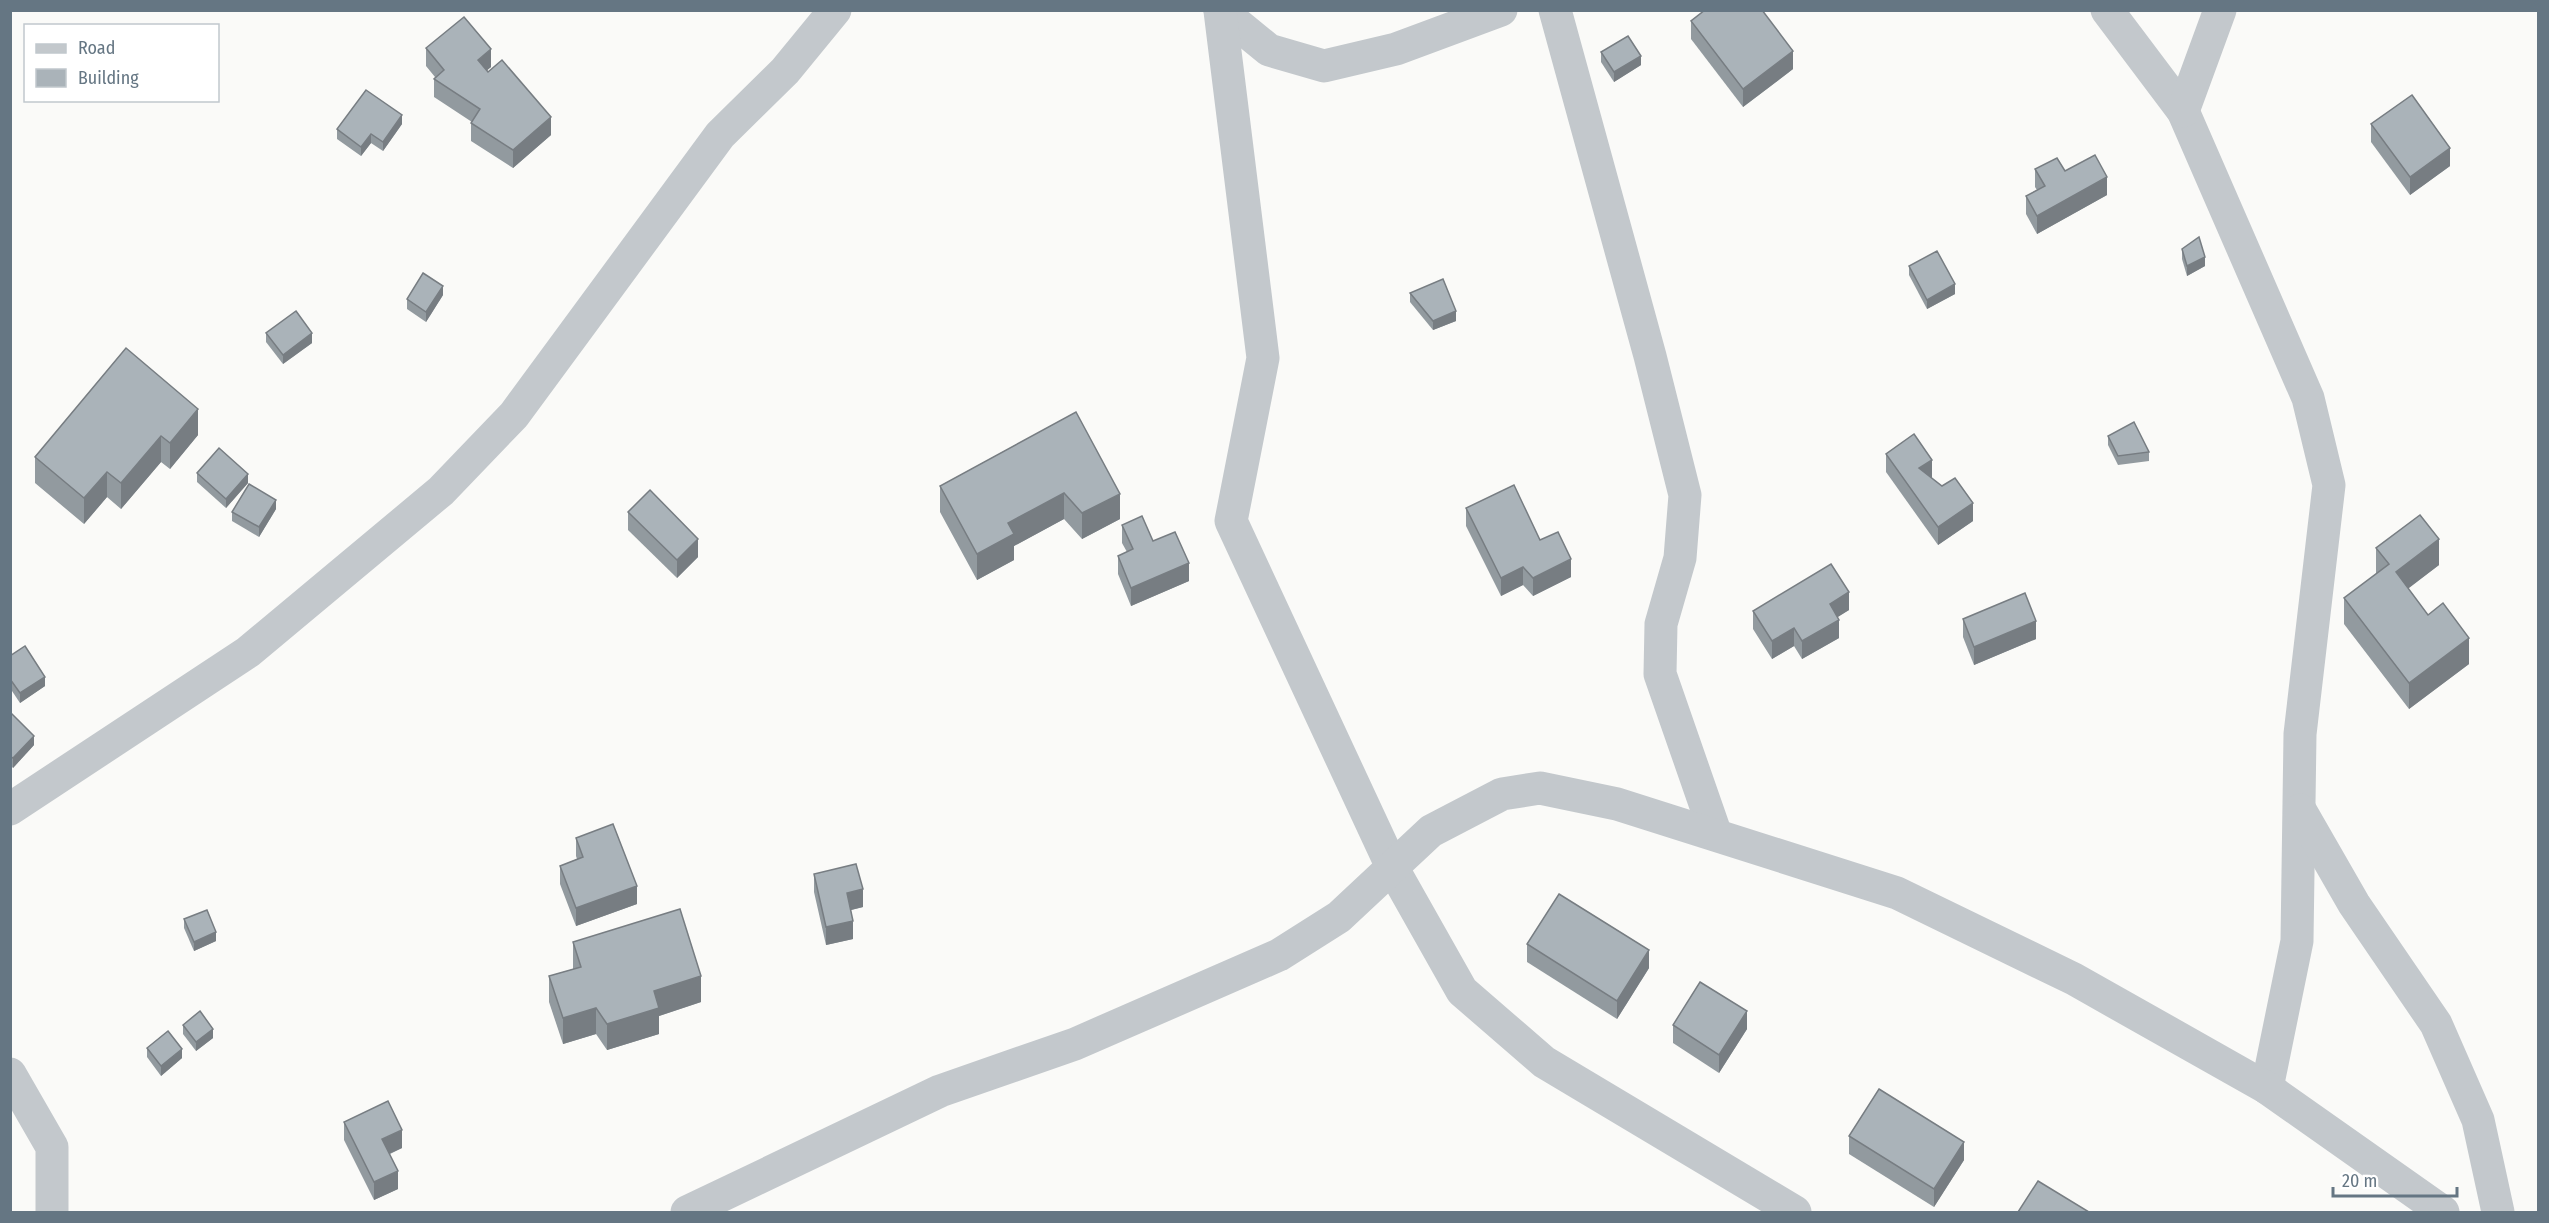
<svg xmlns="http://www.w3.org/2000/svg" width="2549" height="1223" font-family="'Fira Sans Condensed',sans-serif">
<style>
.lines{fill:none;stroke-linecap:round;stroke-linejoin:round}
.minor{stroke:#c3c8cc;stroke-width:33}
.wall{fill:#929a9f}
.shaded-wall{fill:#777d82}
.building{fill:#aab3b9;stroke:#777d82;stroke-width:1.5}
</style>
<rect width="100%" height="100%" fill="#fafaf8"/>
<g class="lines">
<!-- minor -->
<g class="minor">
<path d="M1220,10l49,40 55,16 72,-17 105,-39"/>
<path d="M1555,10l95,346 35,139 -5,63 -19,66 -1,50 56,161"/>
<path d="M2107,10l76,101 125,287 21,87 -29,249 -3,207 -30,147"/>
<path d="M1220,11l43,347 -32,163 161,346 70,124 82,71 251,150"/>
<path d="M2183,111l37,-101"/>
<path d="M10,809l238,-157 193,-161 73,-76 206,-280 65,-64 50,-61"/>
<path d="M2300,810l54,94 82,120 42,96 20,92"/>
<path d="M10,1074l42,73v65"/>
<path d="M687,1212l253,-121 135,-47 204,-89 60,-38 92,-86 71,-37 38,-6 77,16 280,89 177,86 193,109 176,124"/>
</g>
</g>
<!-- wall -->
<g class="wall">
<path d="M1691,21l102,48 -50,38 -52,-68z"/>
<path d="M426,48l65,19 -4,3 64,65 -38,33 -42,-27v-18l1,-1 -38,-25v-18l1,-2 -9,-11z"/>
<path d="M1601,52l40,13 -27,17 -13,-20z"/>
<path d="M402,124l-19,27 -12,-8 -10,13 -24,-17v-10z"/>
<path d="M2371,124l79,42 -40,29 -39,-53z"/>
<path d="M2035,169l72,26 -70,39 -11,-20v-18l11,-6 -2,-3z"/>
<path d="M2182,249l23,17 -18,10 -5,-17z"/>
<path d="M1909,266l46,28 -28,15 -18,-34z"/>
<path d="M1410,293l46,28 -23,9 -23,-28z"/>
<path d="M443,295l-17,27 -19,-13v-10z"/>
<path d="M266,333l46,10 -29,21 -17,-22z"/>
<path d="M126,348l72,87 -28,34 -9,-7 -40,47 -14,-12 -23,27 -49,-41v-26z"/>
<path d="M1076,412l44,107 -38,20 -18,-20 -50,27v14l-37,20 -37,-68v-26z"/>
<path d="M2108,436l41,16v9l-31,4 -10,-20z"/>
<path d="M1886,454l46,24 41,43 -35,24 -52,-73z"/>
<path d="M197,473l51,10 -22,25 -29,-26z"/>
<path d="M1466,508l74,32 31,37 -38,19 -10,-11 -22,11 -35,-70z"/>
<path d="M276,509l-17,28 -27,-16v-9z"/>
<path d="M628,512l70,45 -21,21 -49,-48z"/>
<path d="M1122,525l31,16 36,40 -58,25 -13,-32v-18l9,-4 -5,-9z"/>
<path d="M2376,548l63,17 -31,23 20,27 41,49 -60,45 -65,-85v-26l32,-24z"/>
<path d="M1849,610l-12,7 2,21 -37,21 -8,-13 -22,13 -19,-30v-18z"/>
<path d="M1963,619l73,20 -62,26 -11,-28z"/>
<path d="M10,656l35,30 -25,17 -10,-15z"/>
<path d="M10,714l24,31 -21,23 -3,-3z"/>
<path d="M576,838l61,66 -61,22 -16,-42v-18l17,-7 -1,-3z"/>
<path d="M814,874l49,33 -12,3 2,29 -27,6 -12,-53z"/>
<path d="M184,919l32,22 -22,10 -10,-23z"/>
<path d="M573,942l128,60 -42,14v18l-52,16 -11,-16 -33,10 -14,-42v-26l24,-7z"/>
<path d="M1527,944l122,24 -32,51 -90,-57z"/>
<path d="M183,1025l30,13 -17,13 -13,-17z"/>
<path d="M1673,1025l74,4 -28,44 -46,-30z"/>
<path d="M147,1048l35,10 -21,18 -14,-19z"/>
<path d="M344,1122l58,26 -12,6 8,35 -24,11 -30,-60z"/>
<path d="M1849,1136l115,24 -30,47 -85,-53z"/>
</g>
<!-- shaded-wall -->
<g class="shaded-wall">
<path d="M491,49v18l-13,11v-18z"/>
<path d="M1793,51v18l-50,38v-18z"/>
<path d="M1641,56v9l-27,17v-10z"/>
<path d="M402,115v9l-19,27v-9z"/>
<path d="M551,117v18l-38,33v-18z"/>
<path d="M371,134v9l-10,13v-9z"/>
<path d="M2450,148v18l-40,29v-18z"/>
<path d="M2107,177v18l-70,39v-18z"/>
<path d="M2205,257v9l-18,10v-10z"/>
<path d="M1955,284v10l-28,15v-9z"/>
<path d="M443,286v9l-17,27v-10z"/>
<path d="M1456,311v10l-23,9v-9z"/>
<path d="M312,333v10l-29,21v-9z"/>
<path d="M198,409v26l-28,34v-26z"/>
<path d="M161,436v26l-40,47v-26z"/>
<path d="M1932,460v18l-13,8v-18z"/>
<path d="M107,472v25l-23,27v-26z"/>
<path d="M248,474v9l-22,25v-9z"/>
<path d="M1064,493v26l-50,27v14l-37,20v-26l31,-31z"/>
<path d="M1120,494v25l-38,20v-26z"/>
<path d="M276,500v9l-17,28v-10z"/>
<path d="M1973,503v18l-35,24v-18z"/>
<path d="M698,539v18l-21,21v-18z"/>
<path d="M2439,539v26l-43,33v-26z"/>
<path d="M1571,559v18l-38,19v-18z"/>
<path d="M1189,563v18l-58,25v-18z"/>
<path d="M1523,567v18l-22,11v-18z"/>
<path d="M1849,592v18l-19,12v-18z"/>
<path d="M1839,620v18l-37,21v-18z"/>
<path d="M2036,621v18l-62,26v-18z"/>
<path d="M1794,628v18l-22,13v-18z"/>
<path d="M2469,638v26l-60,45v-26z"/>
<path d="M45,677v9l-25,17v-10z"/>
<path d="M34,736v9l-21,23v-10z"/>
<path d="M637,886v18l-61,22v-18z"/>
<path d="M863,889v18l-16,4v-18z"/>
<path d="M853,921v18l-27,6v-18z"/>
<path d="M216,932v9l-22,10v-9z"/>
<path d="M1649,950v18l-32,51v-18z"/>
<path d="M701,976v26l-42,14v18l-52,16v-26l47,-33z"/>
<path d="M596,1008v26l-33,10v-26z"/>
<path d="M1747,1011v18l-28,44v-18z"/>
<path d="M213,1029v9l-17,13v-9z"/>
<path d="M182,1049v9l-21,18v-10z"/>
<path d="M402,1130v18l-20,9v-18z"/>
<path d="M1964,1142v18l-30,47v-18z"/>
<path d="M398,1171v18l-24,11v-18z"/>
</g>
<!-- building -->
<g class="building">
<path d="M1705,10h57l31,41 -50,38 -52,-68z"/>
<path d="M464,17l27,32 -13,11 10,12 14,-12 49,57 -38,33 -42,-27 9,-14 -46,-30 10,-9 -18,-22z"/>
<path d="M1628,36l13,20 -27,16 -13,-20z"/>
<path d="M366,90l36,25 -19,27 -12,-8 -10,13 -24,-18z"/>
<path d="M2412,95l38,53 -40,29 -39,-53z"/>
<path d="M2095,155l12,22 -70,39 -11,-20 19,-10 -10,-17 22,-11 8,13z"/>
<path d="M2199,237l6,20 -18,9 -5,-17z"/>
<path d="M1937,251l18,33 -28,16 -18,-34z"/>
<path d="M423,273l20,13 -17,26 -19,-13z"/>
<path d="M1443,279l13,32 -23,10 -23,-28z"/>
<path d="M296,311l16,22 -29,22 -17,-22z"/>
<path d="M126,348l72,61 -28,34 -9,-7 -40,47 -14,-11 -23,26 -49,-41z"/>
<path d="M1076,412l44,82 -38,19 -18,-20 -56,30 6,11 -37,20 -37,-68z"/>
<path d="M2134,422l15,30 -31,4 -10,-20z"/>
<path d="M1914,434l18,26 -13,8 23,18 13,-8 18,25 -35,24 -52,-73z"/>
<path d="M219,448l29,26 -22,25 -29,-26z"/>
<path d="M249,484l27,16 -17,27 -27,-15z"/>
<path d="M1514,485l26,55 18,-8 13,27 -38,19 -10,-11 -22,11 -35,-70z"/>
<path d="M650,490l48,49 -21,21 -49,-48z"/>
<path d="M2420,515l19,24 -43,33 32,43 15,-12 26,35 -60,45 -65,-85 45,-34 -13,-16z"/>
<path d="M1142,516l11,25 22,-9 14,31 -58,25 -13,-32 15,-7 -11,-24z"/>
<path d="M1831,564l18,28 -19,12 9,16 -37,21 -8,-13 -22,13 -19,-30z"/>
<path d="M2025,593l11,28 -62,26 -11,-28z"/>
<path d="M25,646l20,31 -25,16 -10,-14v-23z"/>
<path d="M11,713l23,23 -21,22 -3,-2z"/>
<path d="M613,824l24,62 -61,22 -16,-42 23,-9 -7,-19z"/>
<path d="M856,864l7,25 -16,4 6,28 -27,6 -12,-53z"/>
<path d="M1559,894l90,56 -32,51 -90,-57z"/>
<path d="M680,909l21,67 -47,15 5,17 -52,16 -11,-16 -33,10 -14,-42 32,-9 -8,-25z"/>
<path d="M207,910l9,22 -22,10 -10,-23z"/>
<path d="M1700,982l47,29 -28,44 -46,-30z"/>
<path d="M200,1011l13,18 -17,13 -13,-17z"/>
<path d="M168,1031l14,18 -21,17 -14,-18z"/>
<path d="M1879,1089l85,53 -30,47 -85,-53z"/>
<path d="M388,1101l14,29 -20,9 16,32 -24,11 -30,-60z"/>
<path d="M2038,1181l51,31h-71z"/>
</g>
<!-- border -->
<rect width="2549" height="1223" fill="none" stroke="#657683" stroke-width="24"/>
<!-- legend -->
<rect x="24" y="24" width="195" height="78" fill="#ffffff" stroke="#c1c8cd" stroke-width="1.5"/>
<rect x="36" y="44" width="30" height="9" fill="#c3c8cc" stroke="#c1c8cd" stroke-width="1.5"/>
<text x="78" y="54" font-size="18" fill="#657683">Road</text>
<rect x="36" y="69" width="30" height="18" fill="#aab3b9" stroke="#c1c8cd" stroke-width="1.5"/>
<text x="78" y="84" font-size="18" fill="#657683">Building</text>
<!-- scale -->
<path d="M2333 1187v9h124v-9" fill="none" stroke="#657683" stroke-width="3"/>
<text x="2342" y="1187" font-size="18" fill="#657683" stroke="#ffffff" stroke-width="4.5" paint-order="stroke">20 m</text>
</svg>
